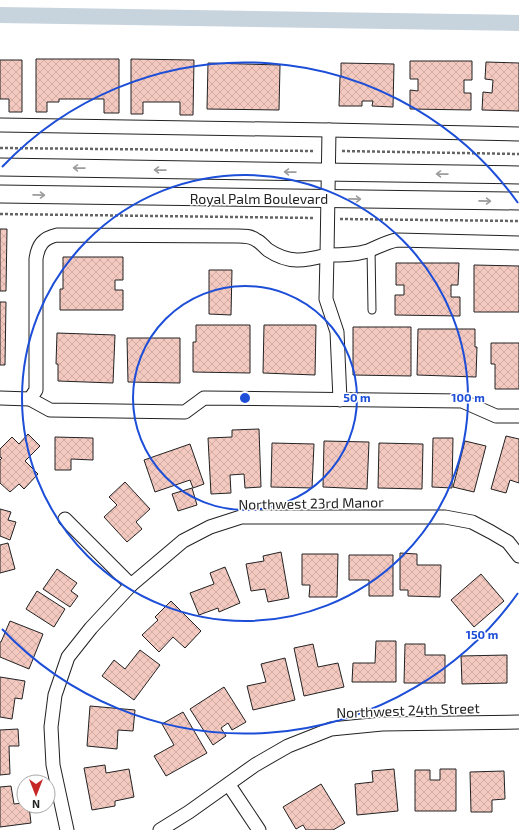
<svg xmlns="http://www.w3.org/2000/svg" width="519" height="830" font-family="'Exo 2',sans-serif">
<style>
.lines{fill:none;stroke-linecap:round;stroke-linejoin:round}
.canal{stroke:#c7d3dd;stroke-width:16}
.building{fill:url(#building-cross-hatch);stroke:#222}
.service-casing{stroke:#222;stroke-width:9}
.minor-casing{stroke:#222;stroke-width:15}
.tertiary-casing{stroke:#222;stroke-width:19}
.path{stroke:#646464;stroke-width:2.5;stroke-dasharray:3 2;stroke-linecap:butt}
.service{stroke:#fff;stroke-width:7}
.minor{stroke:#fff;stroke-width:13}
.tertiary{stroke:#fff;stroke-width:17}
.oneway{stroke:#9c9c9c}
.ring{fill:none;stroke:#1d4ed8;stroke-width:2}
.labels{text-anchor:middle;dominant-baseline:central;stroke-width:3;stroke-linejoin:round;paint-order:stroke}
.street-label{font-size:14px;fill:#222;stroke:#fff}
.centre{fill:#1d4ed8;stroke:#fff;stroke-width:2}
.ring-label{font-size:12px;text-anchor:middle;font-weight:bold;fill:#1d4ed8;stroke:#fff;stroke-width:3;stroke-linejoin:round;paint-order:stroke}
</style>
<defs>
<pattern id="building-cross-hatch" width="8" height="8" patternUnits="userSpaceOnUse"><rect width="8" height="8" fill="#f3c9c0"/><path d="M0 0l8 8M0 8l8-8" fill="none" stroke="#d0aca5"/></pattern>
</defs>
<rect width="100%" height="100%" fill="#fff"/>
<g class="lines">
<!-- canal -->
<path class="canal" d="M0,15l519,8"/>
</g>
<!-- building -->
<g class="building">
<path d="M36,59h83v54h-15v-14h-45v3h-12v10h-11z"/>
<path d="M131,59l63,1 -1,55h-13v-13h-37v12h-12z"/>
<path d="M0,60h22v52h-13v-13h-9z"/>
<path d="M410,61h62v19h-8v13h7v17l-61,-1v-19l8,1v-12h-8z"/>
<path d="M486,62l33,1v48l-37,-1 1,-18 9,1 1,-13 -8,-1z"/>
<path d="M208,63l72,2 -1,45 -72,-1z"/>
<path d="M341,63l53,1 -1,43 -21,-1 1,-5h-11v5h-23l1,-29h1z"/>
<path d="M0,229h7l-1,62h-6z"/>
<path d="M63,257h60v23h-8v10h8v20h-63v-21h3z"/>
<path d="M396,263h63l-1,22h-7v12h9v19l-65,-1v-20h9v-10h-8z"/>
<path d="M474,265l45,1v46h-45z"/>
<path d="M209,270h23l-1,45 -22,-1z"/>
<path d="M0,302h6l-1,63h-5z"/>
<path d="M196,325h54v48l-57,-1v-30h3z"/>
<path d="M264,325h52l-1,50 -52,-2z"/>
<path d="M353,327h58v49l-58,-1z"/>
<path d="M418,329h57v18h2l-1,30 -59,-2z"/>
<path d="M57,333l58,2 -2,48 -55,-2v-17h-2z"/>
<path d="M127,338h53v45l-52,-1z"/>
<path d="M491,343h28v46h-24v-25h-4z"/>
<path d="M259,429l2,58 -16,1 -1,-14 -14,1 1,18 -20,1 -3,-56 24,-1v-7z"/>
<path d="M28,434l12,12 -15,15 13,13 -14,15 -5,-5 -9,8 -10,-9v-23l2,-2 -2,-1v-8l12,-12 7,7z"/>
<path d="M506,436l13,3v44l-9,-3 -4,13 -15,-4z"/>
<path d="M55,437l38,1v22l-22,-1v11h-16z"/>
<path d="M433,438h20l-1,50 -20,-1z"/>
<path d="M324,441l45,1 -2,47 -44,-2z"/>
<path d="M465,441l21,5 -12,46 -21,-5z"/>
<path d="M272,443l42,1 -2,44 -41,-1z"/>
<path d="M379,443l44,1 -1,45 -44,-1z"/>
<path d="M190,444l14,40 -11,4 -3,-8 -35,12 -11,-32z"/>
<path d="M125,482l25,27 -14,13 6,7 -15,13 -23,-25 13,-12 -8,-8z"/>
<path d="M192,488l5,17 -19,6 -6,-17z"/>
<path d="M0,509l11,3 -3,8 8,2 -6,18 -10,-4z"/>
<path d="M8,543l7,26 -15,4v-28z"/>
<path d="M281,552l8,46 -21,4 -3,-13 -14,2 -5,-27 18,-3 -1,-5z"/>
<path d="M400,553l17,1v11h24l-1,32 -32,-1v-6h-8z"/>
<path d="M302,554h36l-1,43h-28l1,-12h-8z"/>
<path d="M349,555h44v41h-24v-16h-20z"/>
<path d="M225,567l15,36 -21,9 -1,-4 -19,7 -9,-22 24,-9 -4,-11z"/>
<path d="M57,569l20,14 -6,8 7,5 -8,11 -27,-18z"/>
<path d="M481,574l23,27 -30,26 -23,-27z"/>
<path d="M37,591l28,18 -11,18 -28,-18z"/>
<path d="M171,601l30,30 -16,17 -12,-11 -14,15 -17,-17 16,-15 -3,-3z"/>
<path d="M10,621l33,13 -14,35 -29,-12v-15h1z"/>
<path d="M376,641h20v41h-44l1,-19h22z"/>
<path d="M313,644l5,23 20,-4 6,24 -40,9 -10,-48z"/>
<path d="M405,644h20v11h20v28h-41z"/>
<path d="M140,650l20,15 -26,35 -32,-24 12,-16 11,9z"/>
<path d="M507,655v28l-45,1 -1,-28z"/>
<path d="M285,658l10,42 -42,10 -6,-24 19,-4 -5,-18z"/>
<path d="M0,677l25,4 -3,18 -7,-1 -3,21 -12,-2z"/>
<path d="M224,687l22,35 -14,8 -4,-7 -7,5 5,8 -13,9 -23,-36z"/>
<path d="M90,706l45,4 -2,21 -15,-1 -1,19 -30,-3z"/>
<path d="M183,712l24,41 -41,23 -12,-20 20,-11 -12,-21z"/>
<path d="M18,729l1,17h-10l1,28 -10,1v-45z"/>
<path d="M105,765l1,8 23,-4 5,28 -19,4v5l-23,4 -8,-42z"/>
<path d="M394,769l4,42 -41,4 -2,-31 18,-2 -1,-11z"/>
<path d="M440,769h16v42h-41v-41h15v10h10z"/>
<path d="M504,771l1,28 -13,1v12h-21l-1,-40z"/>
<path d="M321,784l24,39 -12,7h-27l-3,-5 -7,4 -13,-22z"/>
<path d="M11,786l3,18 10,-1v3h5l2,17 -31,4v-40z"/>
</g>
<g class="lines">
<!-- service casing -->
<g class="service-casing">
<path id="service" d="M371,249l1,61"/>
</g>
<!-- minor casing -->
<g class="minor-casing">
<g id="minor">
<path d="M0,125l329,5 190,4"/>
<path d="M0,398l30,1 20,11 135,2 19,-14 258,3 34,15h23"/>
<path d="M30,399l6,-9v-131c2,-14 7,-21 21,-24l181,1c6,0 13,0 18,4 5,2 8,7 12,10 21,14 36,11 59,5l2,-125"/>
<path d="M340,400l-3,-68 -11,-33 1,-44c14,0 27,0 41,-4 10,-4 18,-9 29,-11l122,3"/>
<path d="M65,519l66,66"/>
<path d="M229,785l30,45"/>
<path d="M67,830l-14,-65 -2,-38 4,-32 13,-38 23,-29 40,-43 52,-44 27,-14 31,-10h204l27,5 19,10 17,10 11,14"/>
<path d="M160,830l29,-18 66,-47 33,-19 43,-17 51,-5 137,-2"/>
</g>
</g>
<!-- tertiary casing -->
<g class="tertiary-casing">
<g id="tertiary">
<path d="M0,167l519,8"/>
<path d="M0,194l519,7"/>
</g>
</g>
<!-- path -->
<g class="path">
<path d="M0,148l315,3"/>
<path d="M342,151l177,3"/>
<path d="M0,214l315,4"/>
<path d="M340,219l179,2"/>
</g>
<!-- service -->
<use href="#service" class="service"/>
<!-- minor -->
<use href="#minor" class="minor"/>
<!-- tertiary -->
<use href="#tertiary" class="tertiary"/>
</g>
<!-- one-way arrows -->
<defs><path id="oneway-shaft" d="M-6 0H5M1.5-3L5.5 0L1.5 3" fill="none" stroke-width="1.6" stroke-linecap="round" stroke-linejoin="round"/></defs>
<g class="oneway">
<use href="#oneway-shaft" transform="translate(79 168) rotate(-179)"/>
<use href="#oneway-shaft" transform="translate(160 170) rotate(-179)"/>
<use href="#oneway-shaft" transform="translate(290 172) rotate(-179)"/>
<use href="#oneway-shaft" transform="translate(442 174) rotate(-179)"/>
<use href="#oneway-shaft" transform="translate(39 195) rotate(1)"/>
<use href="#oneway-shaft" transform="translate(355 199) rotate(1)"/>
<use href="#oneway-shaft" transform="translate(485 201) rotate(1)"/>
</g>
<!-- distance rings -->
<g class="ring">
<circle cx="245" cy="398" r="112"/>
<circle cx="245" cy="398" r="223"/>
<path d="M518 593A335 335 0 0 1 2 629M2 167A335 335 0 0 1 518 203"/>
</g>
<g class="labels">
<!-- street labels -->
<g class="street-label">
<text x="259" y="198">Royal Palm Boulevard</text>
<text transform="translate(311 503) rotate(-1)">Northwest 23rd Manor</text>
<text transform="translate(408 710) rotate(-2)">Northwest 24th Street</text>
</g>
</g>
<circle cx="245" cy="398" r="6" class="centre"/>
<g class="ring-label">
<text x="357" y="402">50 m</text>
<text x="468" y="402">100 m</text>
<text x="482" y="639">150 m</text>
</g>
<!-- north arrow -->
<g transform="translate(36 794) rotate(180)"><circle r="19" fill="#ffffff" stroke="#a7a7a7"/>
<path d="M0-3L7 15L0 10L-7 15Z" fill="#c62828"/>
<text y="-6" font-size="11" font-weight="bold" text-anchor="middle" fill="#222222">N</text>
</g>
</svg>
